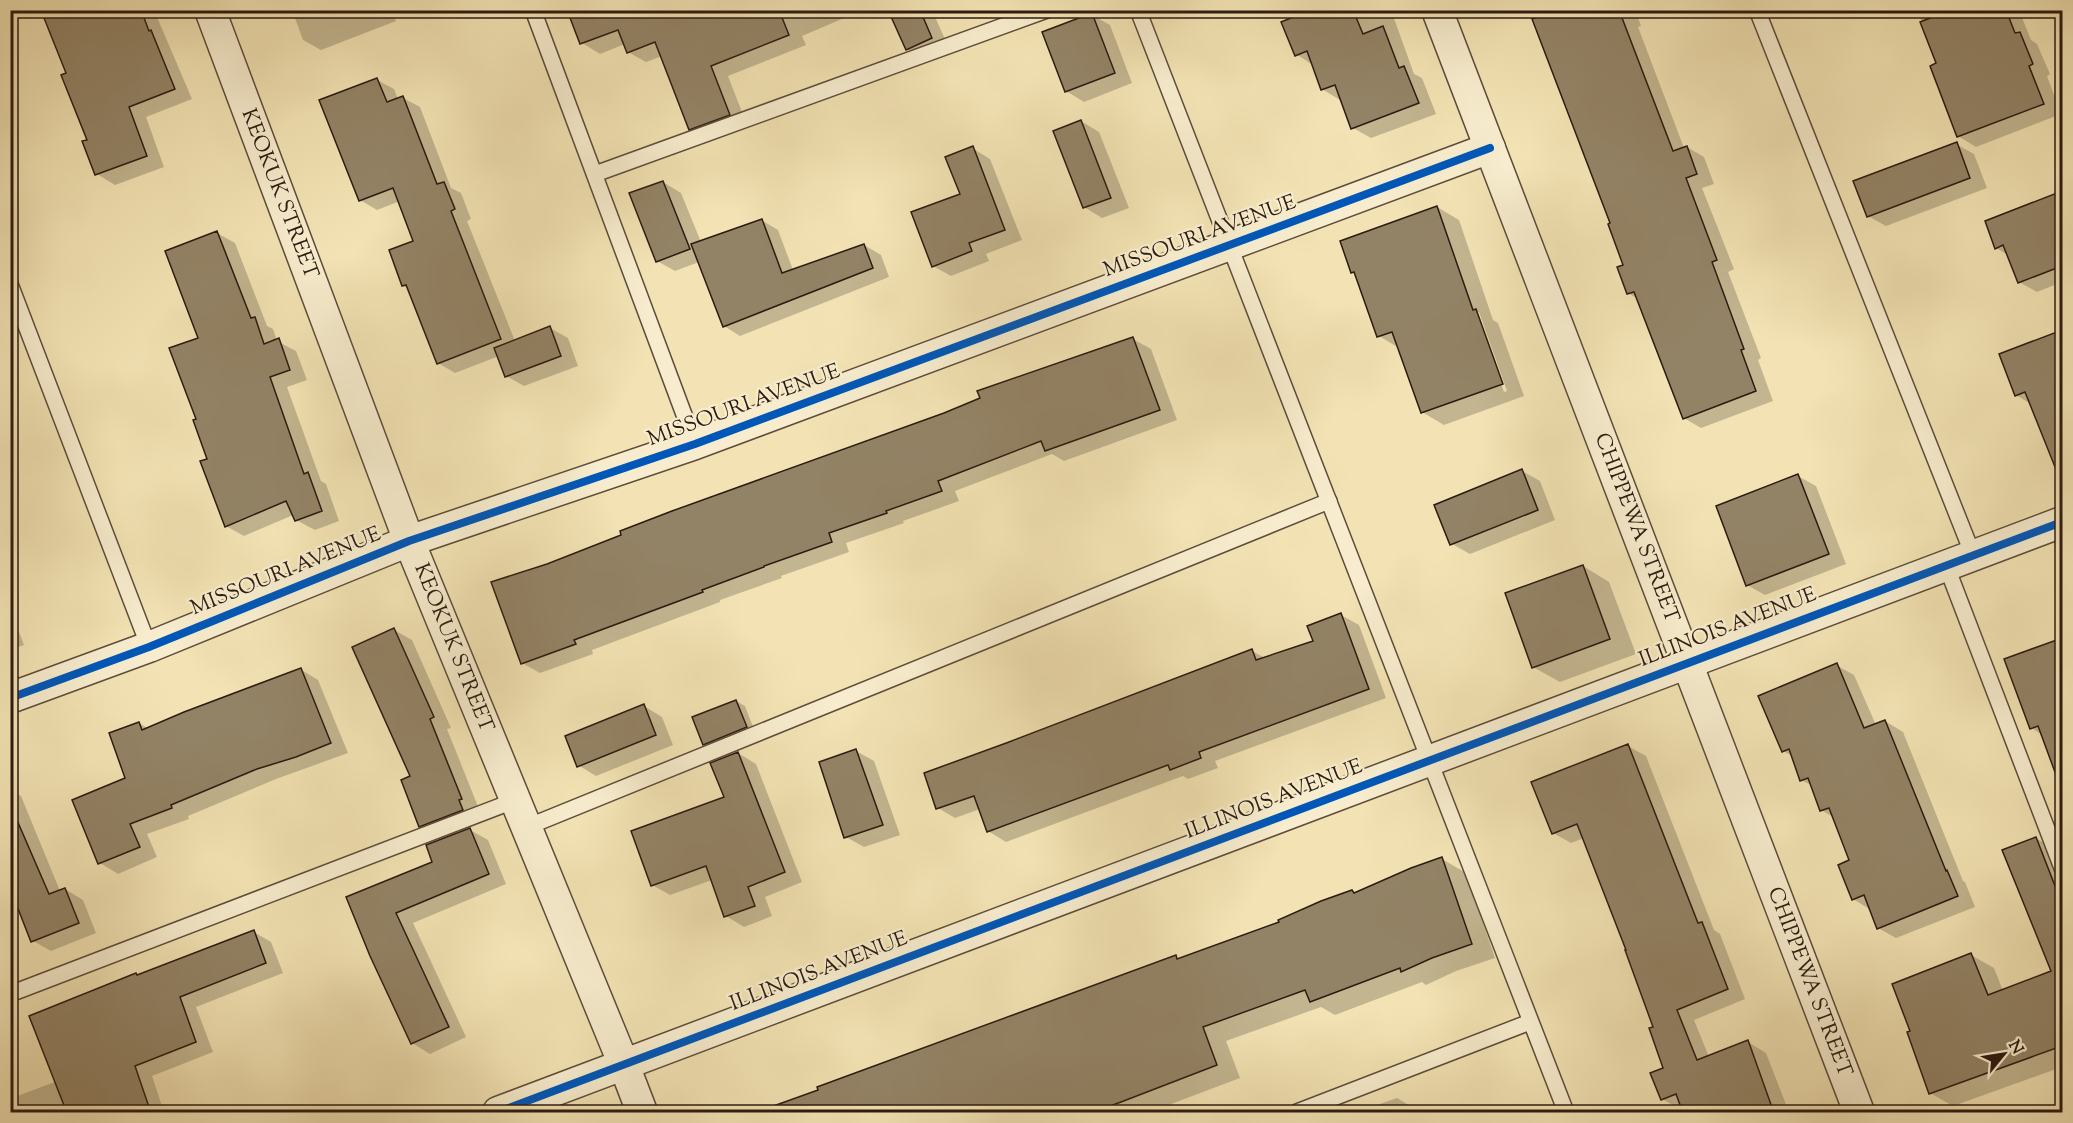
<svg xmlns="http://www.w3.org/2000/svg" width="2073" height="1123" font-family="'Sorts Mill Goudy',serif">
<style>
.shadow{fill:#0003;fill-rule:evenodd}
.building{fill:#938366;stroke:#2c1b11;stroke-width:1.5}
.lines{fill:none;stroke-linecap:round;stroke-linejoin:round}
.lane-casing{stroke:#5e4d3a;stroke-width:18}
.street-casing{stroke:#5e4d3a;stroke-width:33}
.lane{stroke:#f7edce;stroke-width:15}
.street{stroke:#f7edce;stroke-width:30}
.cycleway-casing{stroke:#f7edce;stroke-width:11}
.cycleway{stroke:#0057b8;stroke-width:8}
.labels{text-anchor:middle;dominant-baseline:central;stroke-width:4.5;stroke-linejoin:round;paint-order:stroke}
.street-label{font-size:21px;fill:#2c1b11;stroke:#f7edce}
</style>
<rect width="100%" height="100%" fill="#f3e3b4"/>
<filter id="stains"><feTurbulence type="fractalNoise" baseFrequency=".00333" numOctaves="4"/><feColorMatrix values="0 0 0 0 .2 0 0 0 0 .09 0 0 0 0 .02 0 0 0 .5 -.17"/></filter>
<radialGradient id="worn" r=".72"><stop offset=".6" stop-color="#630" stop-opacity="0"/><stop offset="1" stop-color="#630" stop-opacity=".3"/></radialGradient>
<!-- shadow -->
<g class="shadow">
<path d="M43,10h111l38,89 -46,18 18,50 -49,18 -18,-11 -8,-33 -21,-67z"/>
<path d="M292,10h100l4,11 -75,29 -18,-10z"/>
<path d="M569,10h294l-61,26 4,9 -78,31 19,49 -39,14 -18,-11 -28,-72 -16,6 -18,-10 -3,-8 -25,10 -18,-11z"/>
<path d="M890,10h42l17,38 -24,11 -18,-10z"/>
<path d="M1293,10h98l23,64 8,4 14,36 -65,24 -18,-10 -13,-28 -18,-11 -9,-24 -17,-11 -1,-36z"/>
<path d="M1559,10h76l6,16 -3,1 46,121 3,-1 17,10 10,27 -12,4 32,81 -6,3 33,86 -3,2 15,41 -72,27 -17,-10 -46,-119 -10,-6 -3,-27 -13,-42z"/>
<path d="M1917,10h102l12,30 6,4 13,30 -3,2 14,38 -85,33 -18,-11 -20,-72z"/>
<path d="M1092,15l18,10 22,58 -48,19 -18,-11z"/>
<path d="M377,80l17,9 4,10 5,-1 17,9 31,81 10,5 10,26 -4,2 48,120 35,-13 18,10 10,28 -54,20 -18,-10 -7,-20 -44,17 -17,-10 -29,-74 -6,-4 12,-43 -15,-41 -23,9 -17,-10z"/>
<path d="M1081,121l18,11 30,76 -27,10 -18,-11z"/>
<path d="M1956,144l18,10 13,34 -101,38 -18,-10z"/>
<path d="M972,148l18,11 32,81 -36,14 3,7 -38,15 -18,-10 29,-71z"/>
<path d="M663,182l18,11 20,49 60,-22 17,10 15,40 71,-25 17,10 8,22 -149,59 -16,-10 -25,-64 -24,9 -18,-10z"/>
<path d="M2062,193v89l-25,10 -18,-10 -11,-27 -12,-7 -9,-27z"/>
<path d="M1437,207l22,13 34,100 5,3 26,73 -80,29 -22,-13 -23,-64 -20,-12 -23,-62 -4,-2zM1476,312h3l28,79 -3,1z"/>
<path d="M217,233l18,10 32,83 6,3 4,12 19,10 11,29 -20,7 34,94 5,3 13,37 -24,9 -19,-10 -3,-5 -49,21 -18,-10 -28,-106 2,-81z"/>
<path d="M2062,332v107l-2,1 -29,-36 -15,-9 -15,-40z"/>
<path d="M1133,339l18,10 26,71 -113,41 -12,-7 -97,37 4,10 -56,20 1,2 -58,20 3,9 -68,24 1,2 -62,22v2l-128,48 1,4 -53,19 -18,-10 25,-98 398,-151z"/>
<path d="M1522,471l18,10 15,39 -85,34 -18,-10z"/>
<path d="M1798,476l18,10 30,78 -81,31 -18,-10z"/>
<path d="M10,553l9,24 -9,3z"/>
<path d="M1583,566l26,16 27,72 -76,28 -27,-15z"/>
<path d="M10,608l14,37 -14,5z"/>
<path d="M1341,615l18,10 27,73 -171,63 3,7 -30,11 -5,-3 -177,66 -18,-11 -8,-22 -25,9 -17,-10 314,-157 13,7 50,-16z"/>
<path d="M394,630l18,10 39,88 -4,1 32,80 -41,27 -18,-10 -8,-49z"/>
<path d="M2062,639v106l-1,1 -30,-18 -25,-68z"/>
<path d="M1836,665l18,10 22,50 9,-4 18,11 60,149 2,1 10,25 -79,31 -18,-10 -7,-18 -18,-11 -2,-38 -16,-43 -14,-8 -8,-24 -12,-6 -7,-23 -11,-6z"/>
<path d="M300,669l18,11 30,73 -72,26 -88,37 1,3 -42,15 10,23 -39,17 -18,-11 -26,-63 53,-22 12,-55 10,6z"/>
<path d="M736,701l9,5 10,26 -42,17 -8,-5z"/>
<path d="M644,706l18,11 11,28 -77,31 -18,-11z"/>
<path d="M1628,746l18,10 68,174 6,4 25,65 -51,21 15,37 39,-15 18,11 23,59h-105l-1,-4 -3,1 -18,-10 3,-30 -10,-41 -27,-77 -44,-113 -13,5 -18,-10z"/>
<path d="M856,751l18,10 26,74 -36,12 -18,-10z"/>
<path d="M738,753l18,11 46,118 -37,15 7,19 -28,11 -18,-11 -14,-36 -42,15 -18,-10 74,-87z"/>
<path d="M10,790l11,6 39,95 5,-2 18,11 13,33 -45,18 -18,-10 -23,-57z"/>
<path d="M470,830l18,10 18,44 -93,39 53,114 -36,17 -18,-11 -64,-145 86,-35z"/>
<path d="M2036,838l23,14 3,9v206l-109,39 -23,-13 41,-138 23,13 9,23 50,-19z"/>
<path d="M1442,859l24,14 29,85 -39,13 -30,14 -4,-3 -87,33 -14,-8 -95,34 14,37 -90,34h-391l417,-155 5,3 100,-37 71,-32 5,3z"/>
<path d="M254,932l17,10 12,31 -87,34 17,45 -61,24 12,36h-154v-13l47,-18 79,-107 3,2z"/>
<path d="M1397,1098l20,12 1,2h-46l-1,-5z"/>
</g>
<!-- building -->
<g class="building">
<path d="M63,10h78l8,21 2,-1 24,59 -46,18 18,49 -52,19 -13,-34 5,-1 -26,-65 5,-2 -22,-55z"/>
<path d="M567,10h212l10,25 -78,31 19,49 -41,15 -34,-88 -28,11 -9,-23 -38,14z"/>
<path d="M888,10h32l12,28 -26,12z"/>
<path d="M1311,10h42l10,24 20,-8 16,42 5,-2 15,37 -68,26 -16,-44 -14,5 -14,-39 -12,5 -14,-34z"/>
<path d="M1555,10h64l54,141 14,-5 10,28 -11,4 31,82 -5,2 32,87 -3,1 15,41 -73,28 -49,-127 -7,2 -10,-27 6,-2 -15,-41 2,-1 -78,-204z"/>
<path d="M1951,10h55l9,23 5,-1 13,32 -4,2 15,38 -87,33 -27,-71 6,-3 -16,-41z"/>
<path d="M1092,13l23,60 -50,19 -23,-60z"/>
<path d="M377,78l10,24 16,-6 34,88 7,-2 11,27 -4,2 50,128 -64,25 -31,-79 -4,1 -13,-36 24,-9 -20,-53 -34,13 -40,-101z"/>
<path d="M1081,120l30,78 -28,10 -30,-77z"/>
<path d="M1957,142l13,36 -103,39 -14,-36z"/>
<path d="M973,146l32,84 -36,13 3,8 -40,16 -21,-55 49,-18 -15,-37z"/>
<path d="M663,181l27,68 -34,13 -27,-69z"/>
<path d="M2062,191v75l-44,17 -15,-38 -8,4 -10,-28z"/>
<path d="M1437,206l36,104 3,-1 27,75 -82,29 -29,-81 -15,5 -23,-65 -3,1 -11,-32z"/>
<path d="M762,219l20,54 82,-29 9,24 -150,59 -32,-83z"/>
<path d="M217,231l34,87 4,-1 9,27 15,-6 11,32 -20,7 34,97 4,-2 14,39 -27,10 -9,-20 -61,26 -25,-66 7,-2 -14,-39 3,-1 -27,-71 29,-10 -33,-87z"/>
<path d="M550,326l11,30 -56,21 -11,-29z"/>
<path d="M2062,330v151l-1,1 -36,-90 -10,4 -16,-42z"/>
<path d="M1133,337l27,73 -115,41 -4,-10 -103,40 4,10 -56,20 1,2 -58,20 3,9 -68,24v1l-62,23 1,2 -129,48 2,4 -55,20 -30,-82 56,-18 74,-29 -1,-4 52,-20 272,-98 36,-15 -3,-7z"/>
<path d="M1522,469l16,41 -88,35 -16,-40z"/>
<path d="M1798,474l31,80 -83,32 -30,-80z"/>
<path d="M1583,565l27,74 -78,29 -27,-75z"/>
<path d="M1341,613l28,76 -170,63 2,6 -31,12 -2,-5 -181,67 -13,-36 -38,13 -12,-36 85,-31 243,-93 4,11 57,-19 -6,-15z"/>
<path d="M394,628l40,89 -4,2 32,80 -3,1 4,10 -44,17 -18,-47 9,-4 -58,-129z"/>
<path d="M2062,638v144l-3,1 -21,-57 -8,3 -26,-70z"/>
<path d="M1837,663l27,65 21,-8 61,151 1,-1 11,26 -81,33 -13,-34 -12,5 -14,-35 11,-5 -20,-52 -9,3 -12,-33 -8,3 -11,-32 -7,3 -24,-56z"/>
<path d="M301,668l30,75 -35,14 -39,12 -86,36 1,3 -42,16 10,23 -42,17 -26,-64 53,-22 -16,-45 30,-11 3,8 42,-18z"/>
<path d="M736,700l11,27 -44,18 -11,-28z"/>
<path d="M644,704l12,31 -79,32 -12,-31z"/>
<path d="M1628,744l70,179 4,-1 26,67 -51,21 20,50 51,-20 26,73h-91l-7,-19 -15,6 -11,-27 13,-5 -14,-40 4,-1 -28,-77h1l-49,-126 -25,10 -21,-52z"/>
<path d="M856,749l27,76 -39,13 -25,-76z"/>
<path d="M738,752l47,120 -37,15 7,19 -31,11 -18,-51 -55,20 -20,-55 93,-34 -14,-34z"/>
<path d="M10,804l39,90 16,-6 14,35 -48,19 -21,-54z"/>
<path d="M470,828l19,46 -93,39 53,114 -38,17 -41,-88 -24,-59 86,-35 -6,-17z"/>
<path d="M2036,837l26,67v142l-133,48 -22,-62 3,-1 -18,-47 79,-31 17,42 63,-24 -49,-121z"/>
<path d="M1442,857l30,87 -40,14 -31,14 -1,-4 -90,34 -5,-12 -102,37 14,38 -96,37 -30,11h-325l-1,-4 53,-19 -1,-3 359,-132 1,4 102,-37 -1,-2 43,-19 31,-11 2,3 57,-25z"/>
<path d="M254,930l12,33 -86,34 16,45 -61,24 16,47h-84l-38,-97 107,-43 1,2z"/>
</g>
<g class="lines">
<!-- lane casing -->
<g class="lane-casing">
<g id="lane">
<path d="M533,10l162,434"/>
<path d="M1138,10l428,1102"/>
<path d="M1757,10l216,545"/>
<path d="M595,174l452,-164"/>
<path d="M10,284l139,363"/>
<path d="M1946,565l116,303"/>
<path d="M527,827l802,-326"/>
<path d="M10,994l506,-194"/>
<path d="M1297,1112l233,-90"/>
</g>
</g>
<!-- street casing -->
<g class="street-casing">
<g id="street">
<path d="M210,10l199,531 215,524 18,47"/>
<path d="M1437,10l422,1102"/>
<path d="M10,698l139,-51 260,-106 286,-97 795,-296"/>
<path d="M498,1112l1564,-590"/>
</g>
</g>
<!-- lane -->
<use href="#lane" class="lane"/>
<!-- street -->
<use href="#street" class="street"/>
<!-- cycleway casing -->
<g class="cycleway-casing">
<g id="cycleway">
<path d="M10,698l139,-51 260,-106 286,-97 795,-296"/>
<path d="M498,1112l1564,-590"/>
</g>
</g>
<!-- cycleway -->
<use href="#cycleway" class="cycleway"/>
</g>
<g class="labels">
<!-- street labels -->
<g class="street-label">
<text transform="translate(279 194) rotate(69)">KEOKUK STREET</text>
<text transform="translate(1200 237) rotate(-20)">MISSOURI AVENUE</text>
<text transform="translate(744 406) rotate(-20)">MISSOURI AVENUE</text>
<text transform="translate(1636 528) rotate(69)">CHIPPEWA STREET</text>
<text transform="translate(286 572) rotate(-22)">MISSOURI AVENUE</text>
<text transform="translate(1728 628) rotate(-21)">ILLINOIS AVENUE</text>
<text transform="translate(453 648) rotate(68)">KEOKUK STREET</text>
<text transform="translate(1274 800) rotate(-21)">ILLINOIS AVENUE</text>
<text transform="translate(819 972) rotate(-21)">ILLINOIS AVENUE</text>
<text transform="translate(1809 982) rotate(69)">CHIPPEWA STREET</text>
</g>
</g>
<!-- margin -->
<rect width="2073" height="1123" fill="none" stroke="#f3e3b4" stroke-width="36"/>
<rect x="12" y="12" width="2049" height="1099" fill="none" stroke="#2c1b11" stroke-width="3"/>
<rect x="18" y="18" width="2037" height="1087" fill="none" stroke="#2c1b11" stroke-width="1.5"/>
<!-- north arrow -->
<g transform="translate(2004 1054) rotate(60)" stroke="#f7edce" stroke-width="4.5" paint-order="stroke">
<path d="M0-4.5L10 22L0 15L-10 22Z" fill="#2c1b11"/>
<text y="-9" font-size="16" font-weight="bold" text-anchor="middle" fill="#2c1b11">N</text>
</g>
<rect width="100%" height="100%" filter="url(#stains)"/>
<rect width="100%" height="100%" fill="url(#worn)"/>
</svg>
